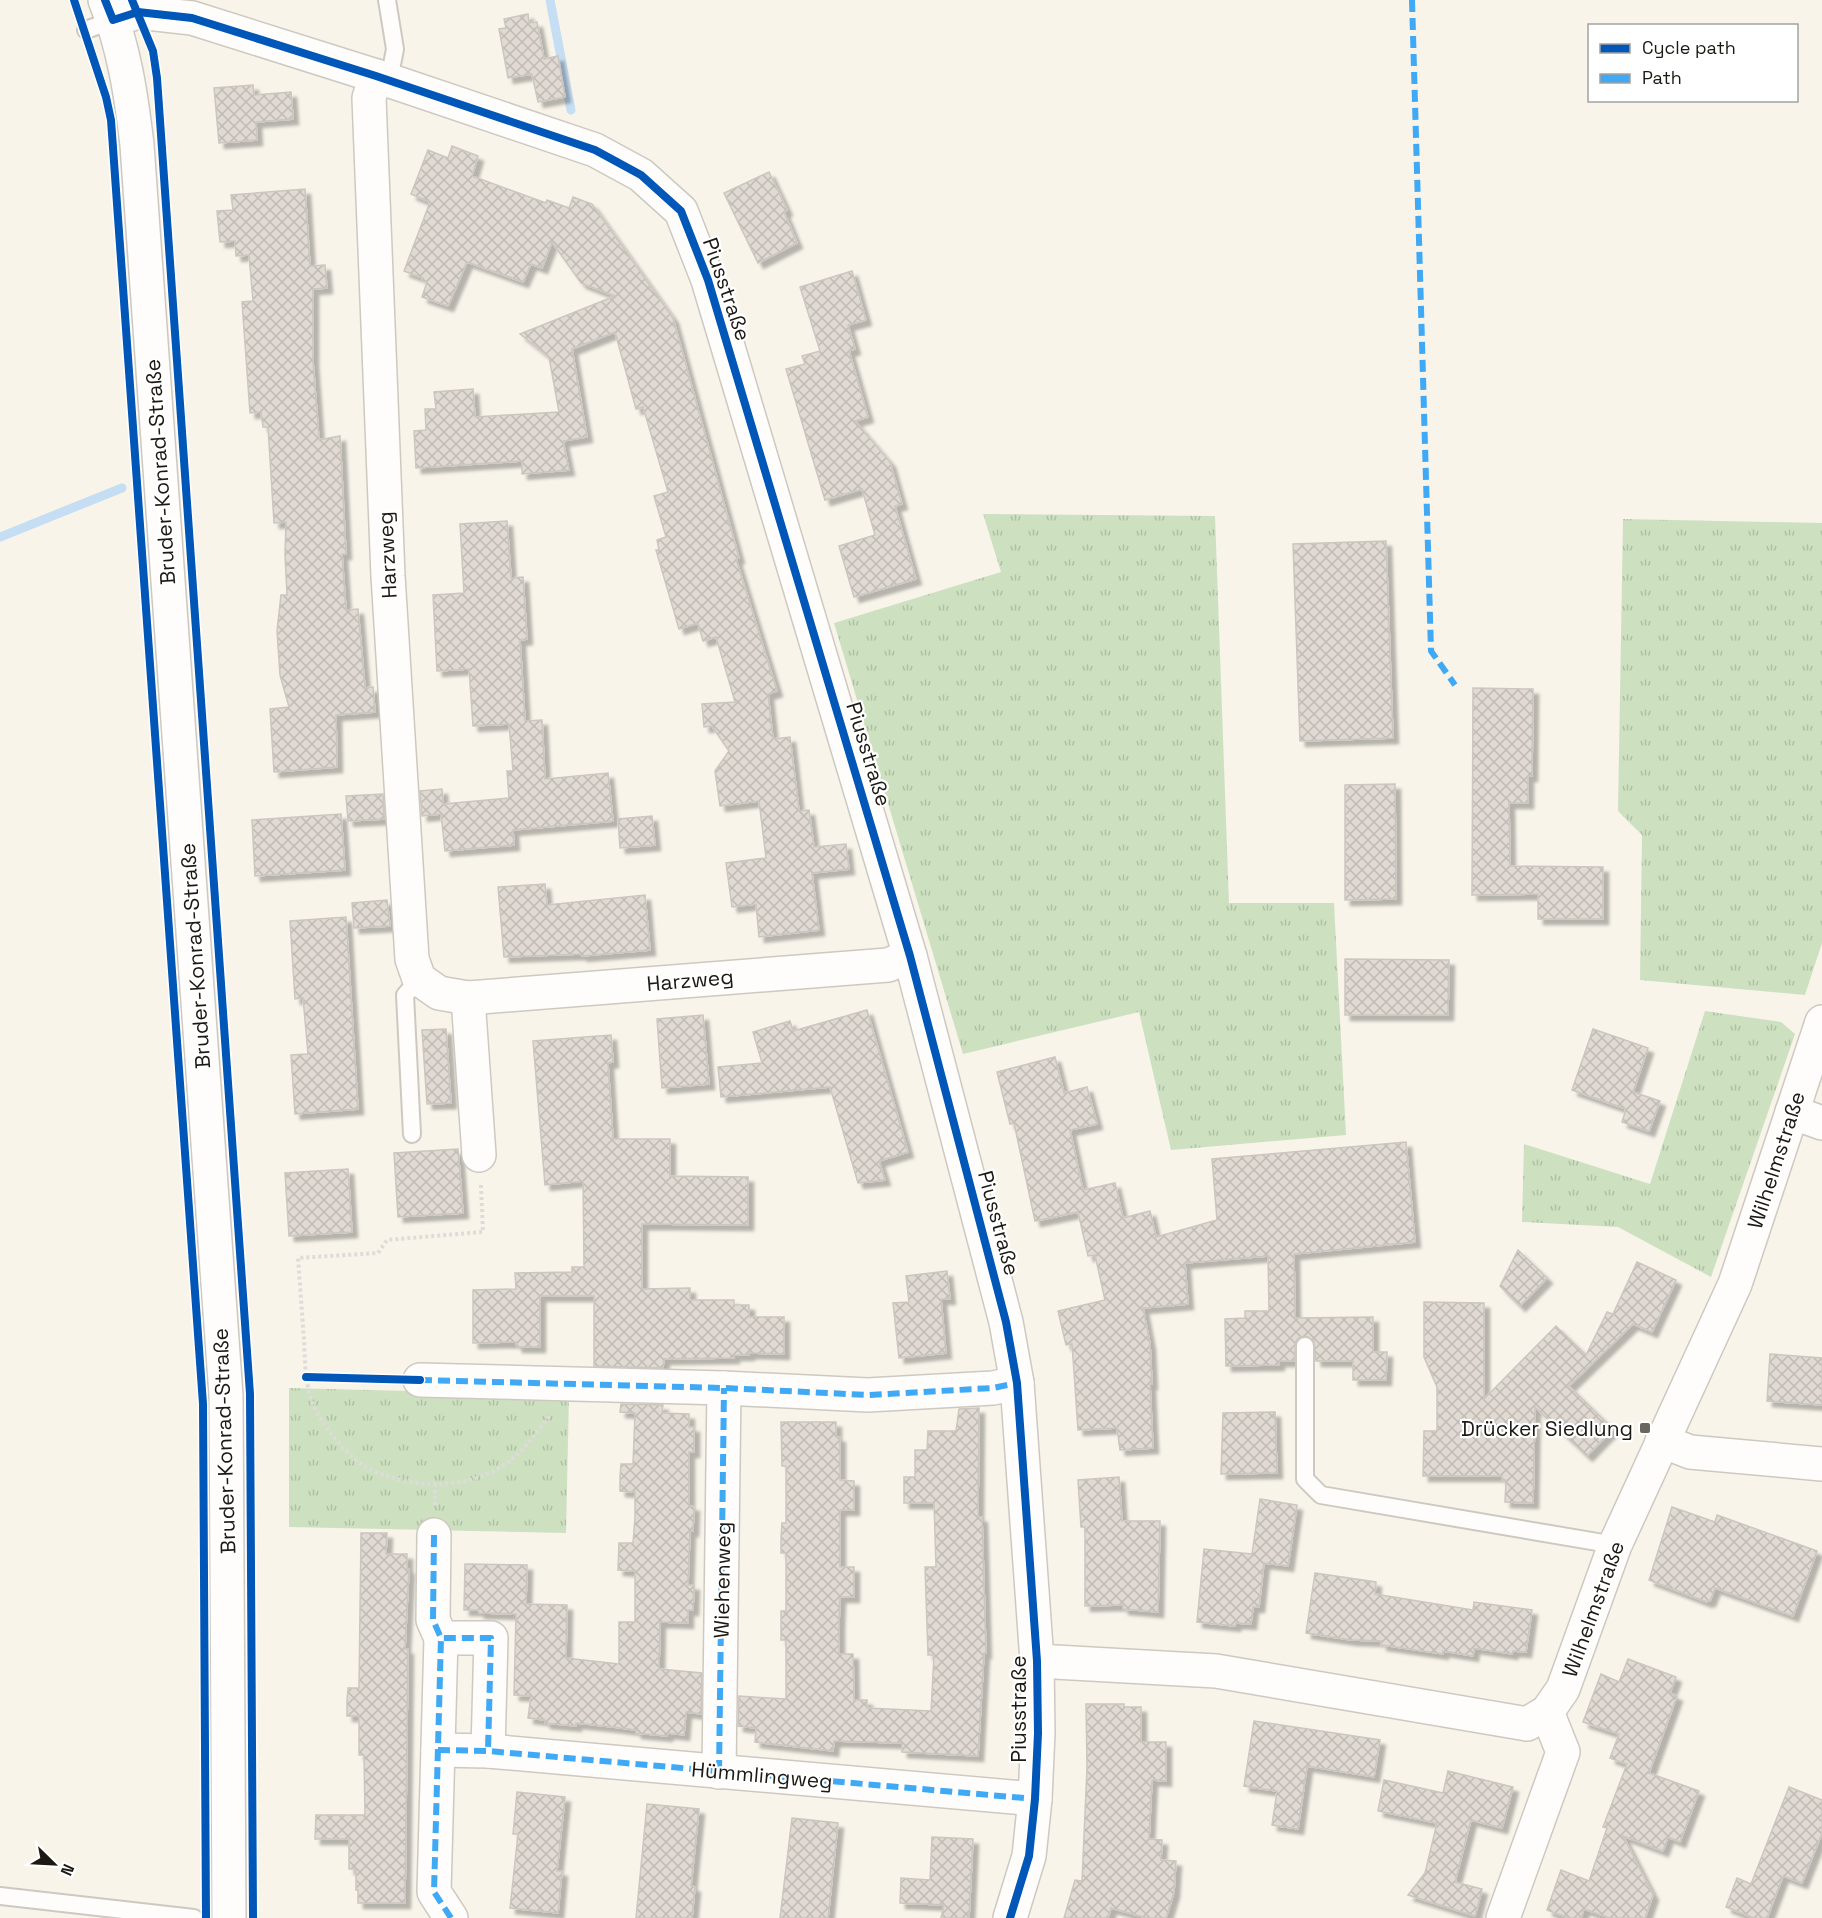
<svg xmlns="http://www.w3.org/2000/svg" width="1822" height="1918" font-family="'Space Grotesk',sans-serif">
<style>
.grass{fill:url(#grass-tufts)}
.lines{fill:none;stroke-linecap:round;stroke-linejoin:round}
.stream{stroke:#c5def3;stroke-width:9}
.building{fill:url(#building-cross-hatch);stroke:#cbc6c0;stroke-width:1.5;filter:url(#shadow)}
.service-casing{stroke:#cdc9c1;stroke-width:20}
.minor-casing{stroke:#cdc9c1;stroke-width:36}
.tertiary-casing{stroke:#cdc9c1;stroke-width:36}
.path{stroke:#dddcd9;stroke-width:4;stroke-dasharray:3 3;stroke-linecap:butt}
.service{stroke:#fefdfc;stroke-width:16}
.minor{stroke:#fefdfc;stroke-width:33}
.tertiary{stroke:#fefdfc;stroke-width:33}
.quiet{stroke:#3fa9f5;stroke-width:6;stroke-dasharray:12 6;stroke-linecap:butt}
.cycleway-casing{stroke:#fff;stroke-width:11}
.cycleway{stroke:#0057b8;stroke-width:8}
.poi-dot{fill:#69665e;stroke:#fff;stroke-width:2}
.labels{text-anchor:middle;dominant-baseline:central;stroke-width:4.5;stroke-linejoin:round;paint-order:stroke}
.street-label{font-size:21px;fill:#1c1913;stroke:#fff}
.poi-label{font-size:21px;fill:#1c1913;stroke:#fff;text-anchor:end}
</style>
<defs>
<pattern id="grass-tufts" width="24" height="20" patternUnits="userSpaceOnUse" patternTransform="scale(1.5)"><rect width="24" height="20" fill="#cde1c0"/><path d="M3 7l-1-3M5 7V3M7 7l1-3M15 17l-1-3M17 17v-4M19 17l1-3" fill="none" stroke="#afc0a4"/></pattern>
<pattern id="building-cross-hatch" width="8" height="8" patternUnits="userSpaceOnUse" patternTransform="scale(1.5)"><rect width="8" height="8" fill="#e1dad3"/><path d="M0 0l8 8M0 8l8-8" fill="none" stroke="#c0bab4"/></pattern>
<filter id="shadow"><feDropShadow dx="5.5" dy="5.5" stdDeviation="1.5" flood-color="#0004"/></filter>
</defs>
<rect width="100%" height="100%" fill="#f8f4ea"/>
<!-- grass -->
<g class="grass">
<path d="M983,514l232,2 14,387h105l12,232 -175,15 -32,-138 -176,42 -129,-431 167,-51z"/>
<path d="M1623,519l199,4v420l-17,52 -165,-15 2,-145 -24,-24z"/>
<path d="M1705,1011l76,11 14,12 -84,243 -93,-50 -96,-5 2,-78 126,40z"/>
<path d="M289,1388l280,7 -3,138 -277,-6z"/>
</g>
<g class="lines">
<!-- stream -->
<g class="stream">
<path d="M550,0l21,110"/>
<path d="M0,537l122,-49"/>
</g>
</g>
<!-- building -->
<g class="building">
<path d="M528,14l1,9 8,-1 7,37 14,-3 7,41 -27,5 -6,-28 -24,4 -9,-49 7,-1 -2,-9z"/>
<path d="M253,85l1,10 37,-3 2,27 -37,3 1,18 -38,3 -5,-55z"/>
<path d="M452,146l26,10 -6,20 74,27 1,-3 22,8 4,-11 19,7 81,114 66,240 -3,1 41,132 -9,3 5,45 17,-2 9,74 10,-1 5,37 32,-3 3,25 -37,4 7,57 -60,7 -3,-33 -24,3 -6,-44 40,-5 -7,-57 -39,5 -5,-35 14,-20 -17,-25 -8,1 -2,-23 33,-2 -19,-65 -13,4 -5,-18 -19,6 -23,-79h3l-2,-10 9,-3 -12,-41 14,-4 -25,-85 -7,2 -21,-77 -43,17 15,88 -24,4 6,29 -47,4v-13l-106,7 -2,-37 12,-1 -1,-21h11l-2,-17 39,-3 2,28 84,-5 -10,-55 -29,-23 95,-38 -34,-13 -29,-41 -10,26 -11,-4 -8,18 -56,-20 -19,44 -26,-9 5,-15 -5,-1 1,-3 -19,-7 26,-69 -19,-8 17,-44 20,8z"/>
<path d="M769,172l18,38 -3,2 13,31 -39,20 -34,-70z"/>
<path d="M305,189l5,77 15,-1 2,23 -14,1v72l6,79 21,-4 6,118h-4l4,56 12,-1 7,79 8,-1 2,25 -39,3 1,52 -63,5 -4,-63 19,-2 -9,-32 -3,-44 4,-36h6l-2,-40 1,-33 -12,1 -6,-96h-5l-2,-15 -11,1 -8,-111 11,-1 -4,-46 -13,1 -1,-15 -15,1 -3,-31 16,-1 -2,-15z"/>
<path d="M852,271l14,49 -18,5 7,24 -6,2 19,66 -13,4 35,41 12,42 -7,2 21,73 -62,18 -15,-51 36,-11 -13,-46 -37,11 -39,-131 19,-5 -3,-8 18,-5 -20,-64z"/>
<path d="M507,521l4,57 12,-1 4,62 -7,1 5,81 17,-1 3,59 63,-6 5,48 -100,9 1,15 -69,6 -4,-37 -19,2 -2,-25 22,-2 1,15 66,-6 -2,-27h6l-4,-47 -36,2 -4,-57 -32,2 -4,-76 31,-2 -4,-69z"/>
<path d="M1386,541l7,197 -93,3 -7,-197z"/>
<path d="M1473,688l60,1 -1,87h-4v27h-19l1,63 93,1v52h-65v-25l-66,1z"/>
<path d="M1395,784l1,115 -51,1v-115z"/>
<path d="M383,794l1,25 -36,2 -2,-25z"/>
<path d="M341,814l4,56 -90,6 -3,-56z"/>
<path d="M652,816l3,29 -35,3 -2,-29z"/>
<path d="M545,884l2,21 98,-10 5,55 -68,6 -1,-2 -77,3 -6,-70z"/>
<path d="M387,900l3,26 -36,2 -2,-25z"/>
<path d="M346,917l12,192 -63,5 -4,-59 17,-1 -5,-56 -8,1 -5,-78z"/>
<path d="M1345,959l104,1 -1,55h-103z"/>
<path d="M867,1010l41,142 -29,9 6,19 -27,3 -28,-96 -109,10 -3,-30 44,-4 -9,-31 37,-11 3,10z"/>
<path d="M703,1015l6,69 -47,4 -5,-69z"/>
<path d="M446,1029l5,74 -24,1 -5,-74z"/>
<path d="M1593,1029l55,19 -15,44 27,9 -11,30 -27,-9 4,-13 -54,-19z"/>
<path d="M611,1035l2,27 -5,1 5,76h57v37l78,1v48l-106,-1v65l48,-1v12h44v5h15v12h35v37l-35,-1v2h-15v3l-70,1 -1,9 -69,-2v-70h-54v51h-23l-1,-5 -43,1v-53l43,-1 -1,-16 57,-1v-5h12l-1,-86 -38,4 -12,-144z"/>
<path d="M1055,1057l9,36 23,-6 10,37 -27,6 13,60 32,-7 8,35 27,-7 6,26 61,-17 -5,-61 194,-17 9,100 -121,12 1,64 78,-1v35h14l-1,28h-33v-19h-37l-2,-20 -8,-5 -6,1 -4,4 -2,20h-15v4l-53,1 -1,-47 20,-1v-7h24l-1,-55 -83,7 3,41 -45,4 7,36 2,40h-2l3,64 -33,2 -3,-22 -39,2 -6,-86 -6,1 -8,-34 47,-11 -10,-45 -7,1 -10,-44 -43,9 -21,-98 -4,1 -13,-52z"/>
<path d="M458,1149l5,64 -65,4 -4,-64z"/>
<path d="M348,1169l4,63 -63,4 -4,-63z"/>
<path d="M1518,1250l29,28 -27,28 -20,-20z"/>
<path d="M1637,1262l39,18 -24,52 -19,-8 -64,62 44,43 -26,27 -52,-49 -2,96 -28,-1 1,-22h-4v-4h-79l1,-45h13v-44l-13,-30v-55l60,1v96l72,-73 30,29 21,-43 8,3 -2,-1z"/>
<path d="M947,1271l3,28h-9l5,54 -47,5 -6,-55 16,-1 -3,-26z"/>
<path d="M1770,1354l52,4v47l-55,-4z"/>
<path d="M621,1404l42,1 -1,8 27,1v13h5v25h-5v54h5l-1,25h-3l-2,54h6l-1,25h-5v13l-28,-1 -1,47 43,4 -1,41 -15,-2 -2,23 -16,-2 -1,3 -31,-3v-3l-23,-3 -37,-4v3l-31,-3v-3l-17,-2 3,-22 -17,-1 2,-81 -37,-1 -1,-3h-14l1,-46 62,1 -1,39 41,1 -1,53 53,6v-42h16v-51l-17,-1 1,-27h14l2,-26v-25l-15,-1v-14l1,-13h12l2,-51 -15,-1z"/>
<path d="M979,1408l-1,109h4l4,136h-2l-6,103 -76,-4v-9l-68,-2 -1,10 -78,-9 1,-14 -18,-2 1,-30 47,3v-59h-5v-29h5v-58h-5v-15l1,-15h4v-57h-4l-1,-44h55v15h4v43l14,1v29h-14v57h14v30h-14l-1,28v29h14l1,46h13v8l64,3 3,-56h-6l-3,-88h11l-2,-64h-30v-26h11v-27h12l1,-19h28l3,-22z"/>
<path d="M1275,1412l2,61 -56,1 2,-61z"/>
<path d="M1119,1477l3,44h38l-2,91 -35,-3v-4l-38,1v-79h-4l-3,-47z"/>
<path d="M1260,1499l37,6 -9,61 -24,-3 -5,44h-6l-2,17 -15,-1 -1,3 -38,-4 7,-73 48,5z"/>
<path d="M1672,1507l43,15 2,-7 100,36 -24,65 -78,-28 -5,13 -2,-1 -1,2 -58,-22z"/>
<path d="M361,1533h26l-1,21h21v15h2l-4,80h3l-3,254h-47v-13h-2v-21h-7v-30h-34l1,-24h49l-1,-60h-5v-39h-12v-15l1,-13h11z"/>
<path d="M1315,1573l61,9 -1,12 98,16 1,-8 58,8 -6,42 -13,-1 -1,3 -38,-6 -1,8 -30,-5v3l-62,-9 1,-4 -31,-1 -45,-7z"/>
<path d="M1628,1659l48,18 -6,16 7,3 -28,77 50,18 -19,51 -12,-5 -5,14 -40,-15 30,59 -8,23h-35l-26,-9 -3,9h-12l-22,-8 14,-40 28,11 18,-53 -4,-1 24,-63 -17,-6 9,-24 -36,-12 18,-48 18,8z"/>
<path d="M1086,1704h38v3h17v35h25v39l-14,-1 -3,59 13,1 -1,20 15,1 -2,31 -8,26h-19l-36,-10 -3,10h-44l11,-38 7,1 5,-113z"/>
<path d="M1254,1721l126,19 -6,37 -67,-11 -9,63 -26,-4 5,-34 -33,-5z"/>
<path d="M1448,1771l65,16 -11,41 -31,-8 -16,62 27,7 -7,27 -67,-21 17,-22 12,-50 -59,-12 6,-31 59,13z"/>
<path d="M1789,1787l33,13v33l-20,50 -19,-7 -16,42h-13l-28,-11 11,-29 14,6z"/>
<path d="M517,1792l48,5 -8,74h5l-4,42 -48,-5 8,-74h-5z"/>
<path d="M647,1804l52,5 -8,77 4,1 -3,31h-56z"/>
<path d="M792,1818l46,5 -10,95h-48z"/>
<path d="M932,1837l41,2 -4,79h-28l3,-13 -44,-2 1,-25 29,2z"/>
</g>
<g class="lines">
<!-- service casing -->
<g class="service-casing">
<g id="service">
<path d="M387,0l8,49 -6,31"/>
<path d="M86,30l27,-10"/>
<path d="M412,1134l-7,-139 14,-16"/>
<path d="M1305,1346v133l16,16 294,50"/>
<path d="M0,1896l194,22"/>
</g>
</g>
<!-- minor casing -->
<g class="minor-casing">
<g id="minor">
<path d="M113,20l25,-8 54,6 184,58 219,74 46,25 40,36 27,69 202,676 96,366 11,61 20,278 1,72 -3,66 -6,57 -19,62"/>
<path d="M376,76l-7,22 19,478 24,383 7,20 20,14 29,5 420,-33 22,-9"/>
<path d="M468,998l11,157"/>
<path d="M1792,1112l30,11"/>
<path d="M420,1380l304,8 144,7 125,-7 24,-5"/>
<path d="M1662,1441l28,11 132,12"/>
<path d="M434,1535l-1,85 8,18"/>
<path d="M1037,1661l179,10 311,53 20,-12 16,-23 52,-144 120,-261 87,-262"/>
<path d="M438,1750l50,1 547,48"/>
<path d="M719,1772l5,-384"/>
<path d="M451,1918l-17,-26 7,-254h50l-3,113"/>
<path d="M1503,1918l60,-166 -16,-40"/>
</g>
</g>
<!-- tertiary casing -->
<g class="tertiary-casing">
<path id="tertiary" d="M105,0c19,47 26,94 32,145l89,1251 3,522"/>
</g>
<!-- path -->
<g class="path">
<path d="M481,1185l2,47 -96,8 -9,13 -80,5c2,27 4,55 6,82 1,22 1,47 10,67 11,21 33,50 54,61 39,20 92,23 131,0 22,-13 35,-32 50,-52"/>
<path d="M435,1505v-21"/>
</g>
<!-- service -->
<use href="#service" class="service"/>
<!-- minor -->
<use href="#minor" class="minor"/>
<!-- tertiary -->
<use href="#tertiary" class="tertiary"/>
<!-- quiet -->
<g class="quiet">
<path d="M1412,0l19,651 24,34"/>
<path d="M420,1380l304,8 144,7 125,-7 24,-5"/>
<path d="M434,1535l-1,85 8,18"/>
<path d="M438,1750l50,1 547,48"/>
<path d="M719,1772l5,-384"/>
<path d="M451,1918l-17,-26 7,-254h50l-3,113"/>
</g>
<!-- cycleway casing -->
<g class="cycleway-casing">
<g id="cycleway">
<path d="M74,0l32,97 5,23 92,1284 3,514"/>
<path d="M105,0l8,20 25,-8 54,6 184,58 219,74 46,25 40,36 27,69 202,676 96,366 11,61 20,278 1,72 -3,66 -6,57 -19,62"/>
<path d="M132,0l21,51 4,27 93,1316 3,524"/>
<path d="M306,1377l114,3"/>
</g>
</g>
<!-- cycleway -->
<use href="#cycleway" class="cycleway"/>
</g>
<!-- markers -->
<rect class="poi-dot" x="1639" y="1422" width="12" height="12" rx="3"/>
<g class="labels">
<!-- street labels -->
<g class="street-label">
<text transform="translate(727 289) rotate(71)">Piusstraße</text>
<text transform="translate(160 472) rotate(-94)">Bruder-Konrad-Straße</text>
<text transform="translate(387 555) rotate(-93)">Harzweg</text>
<text transform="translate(869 754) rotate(73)">Piusstraße</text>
<text transform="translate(195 956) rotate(-94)">Bruder-Konrad-Straße</text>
<text transform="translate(690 980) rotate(-5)">Harzweg</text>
<text transform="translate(1776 1160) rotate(-72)">Wilhelmstraße</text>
<text transform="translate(999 1223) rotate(75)">Piusstraße</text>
<text transform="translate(224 1441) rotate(-92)">Bruder-Konrad-Straße</text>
<text transform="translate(722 1580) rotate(-89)">Wiehenweg</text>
<text transform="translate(1593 1609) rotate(-70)">Wilhelmstraße</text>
<text transform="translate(1018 1709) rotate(-90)">Piusstraße</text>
<text transform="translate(762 1775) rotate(5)">Hümmlingweg</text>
</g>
<!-- poi labels -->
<g class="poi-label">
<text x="1633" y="1428">Drücker Siedlung</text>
</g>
</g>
<!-- legend -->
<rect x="1588" y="24" width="210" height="78" fill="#ffffff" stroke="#a4a3a1" stroke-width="1.5"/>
<rect x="1600" y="44" width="30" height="9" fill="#0057b8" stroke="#a4a3a1" stroke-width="1.5"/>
<text x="1642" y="54" font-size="18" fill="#1c1913">Cycle path</text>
<rect x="1600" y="74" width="30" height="9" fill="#3fa9f5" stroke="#a4a3a1" stroke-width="1.5"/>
<text x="1642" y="84" font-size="18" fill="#1c1913">Path</text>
<!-- north arrow -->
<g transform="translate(54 1864) rotate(114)" stroke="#ffffff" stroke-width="4.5" paint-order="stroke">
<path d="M0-4.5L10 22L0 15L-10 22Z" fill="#1c1913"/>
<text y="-9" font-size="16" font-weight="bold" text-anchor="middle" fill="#1c1913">N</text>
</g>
</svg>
